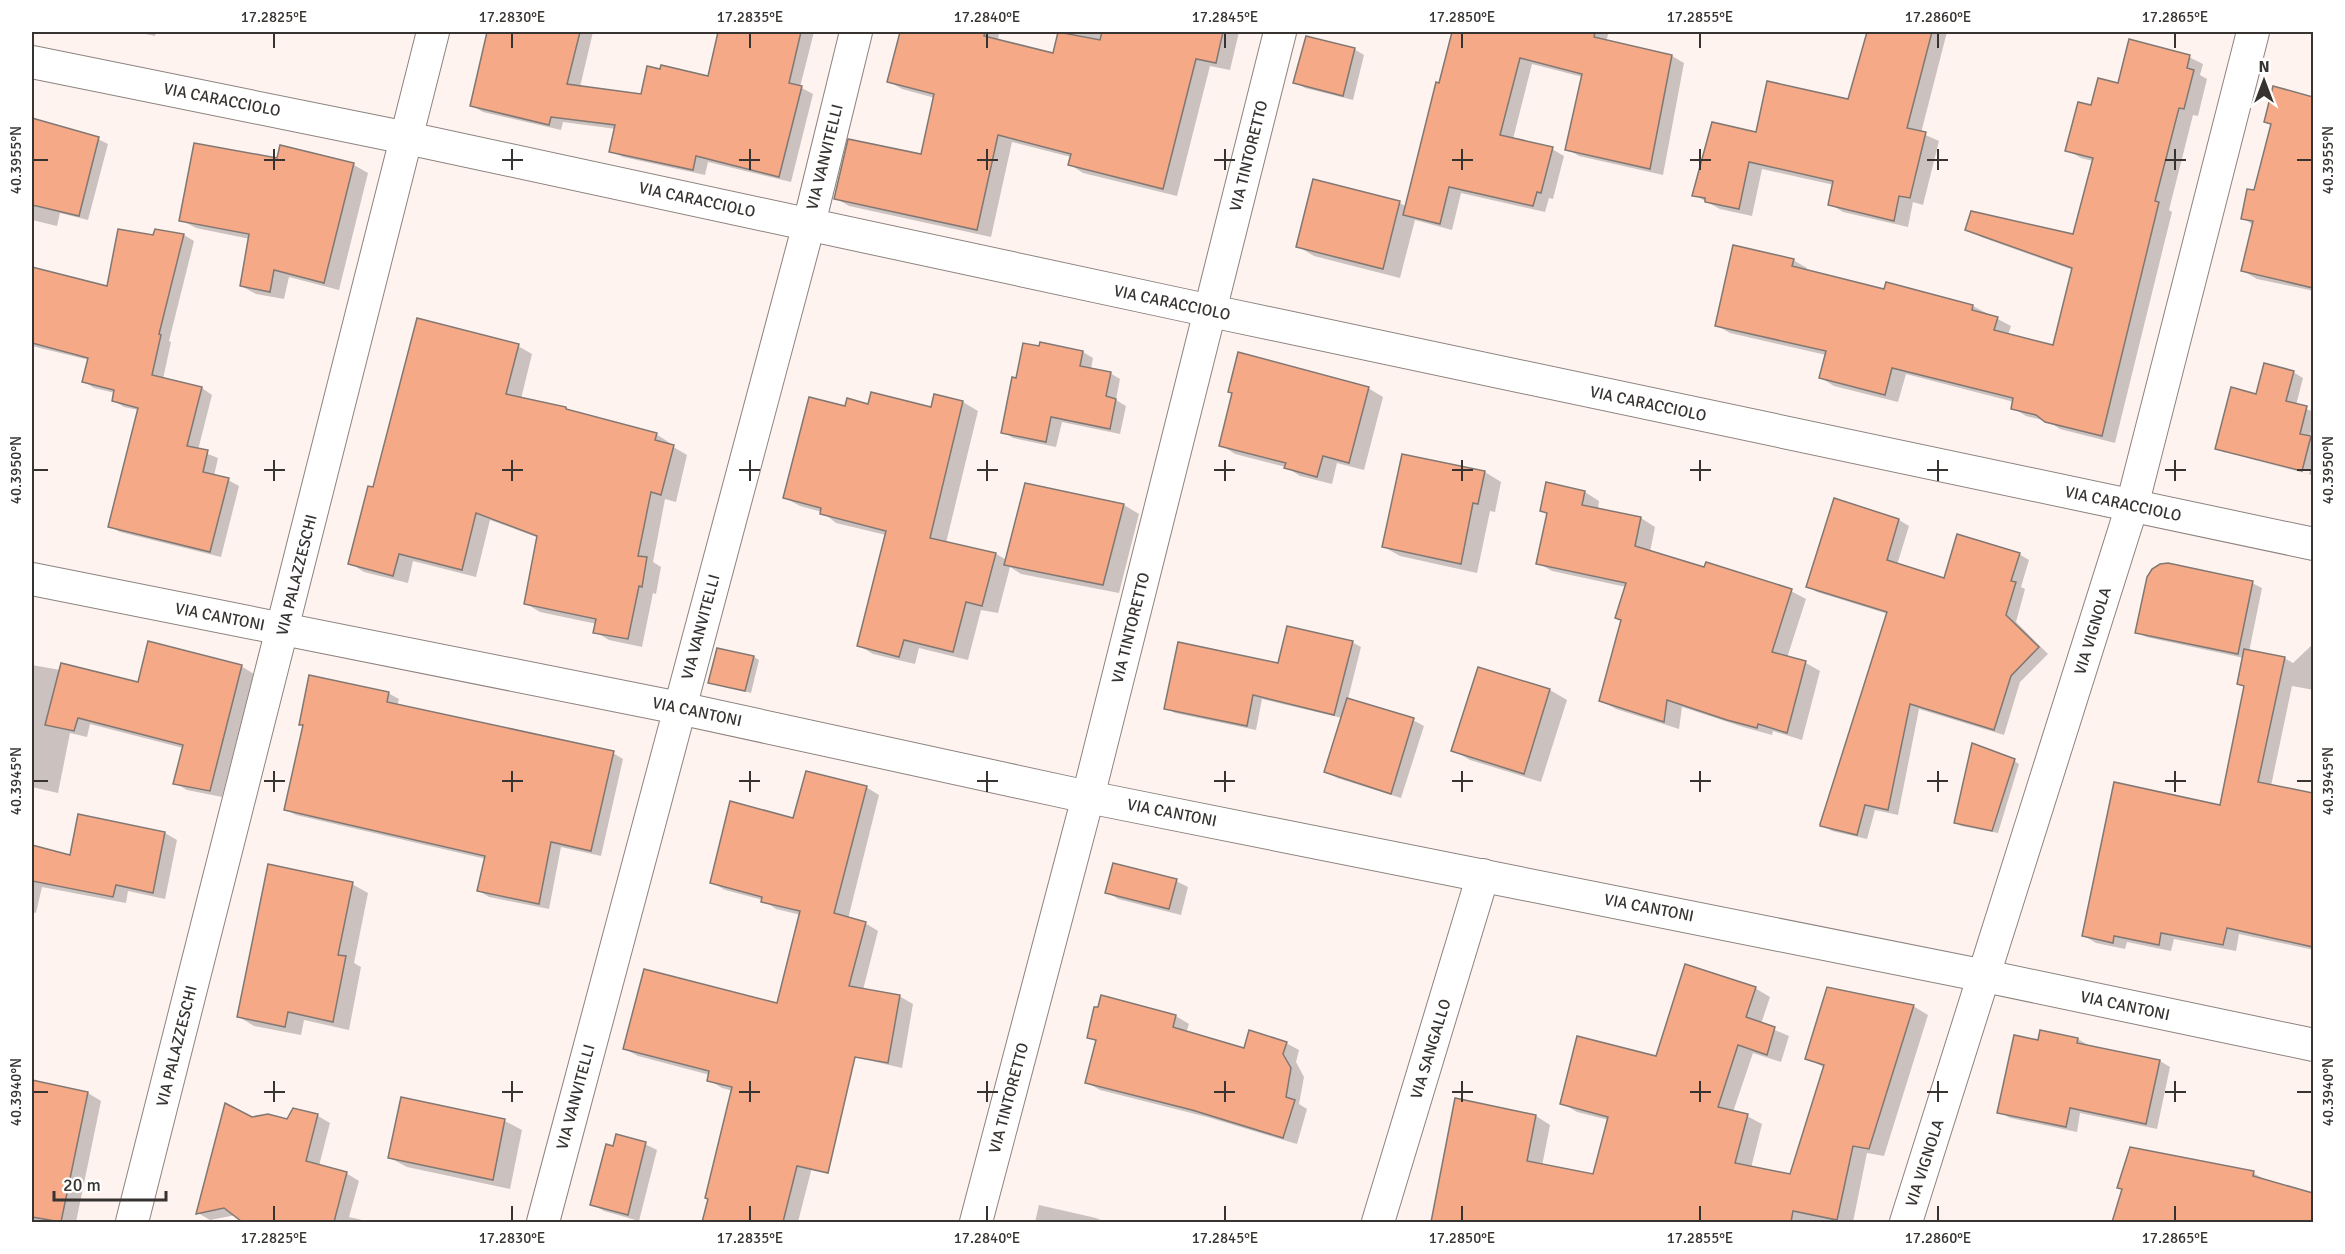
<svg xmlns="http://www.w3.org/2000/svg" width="2345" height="1254" font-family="Signika,sans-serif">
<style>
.shadow{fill:#0003}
.building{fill:#f5a986;stroke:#817773;stroke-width:1.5}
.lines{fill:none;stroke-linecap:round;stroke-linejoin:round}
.street-casing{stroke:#8d837f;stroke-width:34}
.street{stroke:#fff;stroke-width:32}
.ticks{fill:none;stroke:#373331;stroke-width:2}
.labels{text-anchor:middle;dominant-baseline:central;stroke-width:4.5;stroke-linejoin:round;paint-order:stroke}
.street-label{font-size:16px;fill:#373331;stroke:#fff}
.neatline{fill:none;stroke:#373331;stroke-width:2}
.ticks-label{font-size:15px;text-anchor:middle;fill:#373331}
</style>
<rect width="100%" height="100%" fill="#fef3ef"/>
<!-- shadow -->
<g class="shadow">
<path d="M136,32h20l-1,4z"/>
<path d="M489,32h104l-13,55 62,8 67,-18 11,-45h94l-14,55 13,7 -22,88 -83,-20 -3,13 -82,-18 -12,-6 5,-22 -53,-7 -2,8 -78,-18 -12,-7z"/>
<path d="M901,32h98l-1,9 56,14 6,-23h179l-9,38 -20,-4 -33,130 -94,-23 -14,-9 2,-7 -59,-15 -21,95 -142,-31 -14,-8 87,-42 13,-58 -33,-9 -14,-8z"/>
<path d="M1453,32h156l-3,9 66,15 12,7 -21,112 -84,-19 -12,-7 16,-72 -51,-13 -19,75 39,10 12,7 -11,43 -4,-1 -4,14 -84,-19 -9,37 -37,-10 -15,58 -86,-22 -17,-10 17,-65 86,22 7,4z"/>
<path d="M1867,32h80l-26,101 18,8 -16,64 -10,-3 -5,25 -65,-15 -13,-8 4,-19 -72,-16 -10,47 -32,-7 -26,-14 62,-62 93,-32z"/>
<path d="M1354,49l10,6 -11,45 -48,-12 -10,-6z"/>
<path d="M2189,57l14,7 -3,11 7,4 -9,37 -5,-1 -24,95 3,2 -57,231 -55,-14 -13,-8 -21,-5 -13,-8 1,-6 -108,-28 -8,28 -64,-16 -13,-8 5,-23 -96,-22 -14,-8 77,-65 14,8 -1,3 80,20 1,-7 86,22 38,20 -3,9 46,12 19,-77 -92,-33 -14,-7 107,6 19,-75 -12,-3 -14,-8 25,-43 27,-23z"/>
<path d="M2274,88l40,10v193l-57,-12 -14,-8 10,-46 -10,-7 12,-26 17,-67z"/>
<path d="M32,119l66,20 10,5 -20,76 -28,-7 -3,13 -25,-6z"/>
<path d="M281,147l73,18 14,8 -29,117 -50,-13 -5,22 -28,-5 -15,-8 9,-47 -54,-11 -15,-8 97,-60z"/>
<path d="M184,235l10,6 -25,100 2,1 -8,37 39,9 10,7 -14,55 20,8 -4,18 14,4 11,6 -18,71 -101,-25 -11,-6 29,-116 -14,-3 -10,-6 1,-8 -21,-5 -11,-7 6,-21 -57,-14v-78l76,20 46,-51z"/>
<path d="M1041,344l42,8 10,6 -2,11 19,4 10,6 -4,21 10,6 -6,28 -58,-12 -6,25 -43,-9 -10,-6z"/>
<path d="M518,346l14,8 -11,45 45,9 8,5 82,21 14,9v2l17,10 -11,47 -11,-3 -12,63 8,5 -5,27 -3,-1 -11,54 -33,-7 -14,-8 2,-8 -57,-12 -15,-9 14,-65 -49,-18 -14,57 -63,-16 -5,22 -44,-11 -14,-9 24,-74z"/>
<path d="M2293,372l10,6 -7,27 18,7 -4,25 4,2 -2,36 -87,-22 84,21 1,-3 -85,-21v3l-8,-5 41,-53z"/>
<path d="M1368,388l15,9 -19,73 -27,-7 -5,21 -32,-8 -14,-9 -51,-13 -14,-9z"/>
<path d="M963,402l15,9 -32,132 50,11 11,6 117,-55 15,9 -20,79 -98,-19 -11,-7 -12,46 -17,-3 -13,50 -49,-12 -4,16 -42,-10 -15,-9 28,-110 -50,-12 -14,-11 -22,-6 -15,-8 61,-90 24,-2 62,3z"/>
<path d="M1403,455l82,17 16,10 -6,30 -5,-1 -13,62 -77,-17 -16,-9z"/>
<path d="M1585,492l14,9 -1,8 43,9 14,9 -5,25 141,39 15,8 -19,59 19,5 14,8 -18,69 -29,-9 -1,4 -29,-8 -61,-20 -3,22 -63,-20 -15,-8 21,-81 4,-33 -74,-16 -14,-8 10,-49 -6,-4z"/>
<path d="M1835,500l64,20 10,6 -12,39 48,15 74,-26 10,6 -8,27 4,2 -9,33 32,32 -28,28 -16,53 -85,-26 -21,106 -23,-5 -8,29 -35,-8 -10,-6 66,-211 -71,-22 -10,-6z"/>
<path d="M2252,583l10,5 -13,64 35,6 9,5 21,-20v47l-22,-4 -21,100 26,44 17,4v116l-75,-16 -3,17 -62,-12 -3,12 -44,-9 -2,7 -29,-6 -12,-7 137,-129 24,-120 -6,-4 5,-25 -98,-21 -9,-5z"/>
<path d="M1352,642l9,5 -13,52 65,21 11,6 -23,72 -64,-20 -11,-6 16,-54 -80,-19 -6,31 -81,-17 -9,-5 113,-43z"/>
<path d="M718,650l36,7 5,3 -8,33 -41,-11z"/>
<path d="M32,665l107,19 102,-18 13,8 -32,123 -35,-7 -12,-7 8,-35 -93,-24 -3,13 -17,-4 -12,60 -26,-6z"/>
<path d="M1550,690l17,10 -26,82 -71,-22 -17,-10z"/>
<path d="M388,693l11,6 -2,7 216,47 10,6 -22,97 -40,-9 -12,62 -60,-12 -10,-6 7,-32 -190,-44 -10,-5 18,-84 -4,-2z"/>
<path d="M2014,761l5,3 -21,69 -37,-7 -5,-3z"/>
<path d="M866,787l13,8 -31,124 17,4 13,8 -15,59 36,6 14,8 -11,64 -61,-14 -43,168h-94l29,-131 -11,-3 -13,-8 1,-5 -72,-19 -13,-7 153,-44 23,-90 -25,-6 -13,-9 -38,-10 -14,-8 84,-63z"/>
<path d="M165,833l12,7 -12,59 -37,-8 -2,12 -84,-16 -6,26 -4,-1v-65l39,10z"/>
<path d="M1176,881l12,6 -7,28 -63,-16 -11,-7z"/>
<path d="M352,884l16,9 -14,70 7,4 -12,63 -45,-10 -3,15 -47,-9 -15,-9z"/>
<path d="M1755,988l15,9 -9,27 28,12 -8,26 -28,-9 -20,59 14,4 15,8 -11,44 40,8 34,-108 -18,-10 106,-52 15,9 -44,141 -17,-3 -14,69h-421l25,-122 79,16 14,9 -8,41 52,10 15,-56 -32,-8 -15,-9 95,-45z"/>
<path d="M1102,997l74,19 13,8 -3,9 59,17 41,-7 13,7 -3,12 8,15 -5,27 8,5 -10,35 -90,-27 -107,-27 -14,-8 11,-40 -9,-5z"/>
<path d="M2042,1032l36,7 10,6 72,16 10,6 -13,62 -77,-16 -3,19 -67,-14 -11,-6 41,-70z"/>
<path d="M32,1081l56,12 13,8 -25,121 -44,-1z"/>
<path d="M402,1099l103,22 17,9 -12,59 -103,-22 -17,-9z"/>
<path d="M294,1110l24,6 12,7 -11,43 27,7 13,8 -10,36 22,5h-125l-10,-7 -26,5 -12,-7 54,-95 36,3z"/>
<path d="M645,1144l12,6 -18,71 -35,-10 -12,-7 22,-56z"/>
<path d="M2253,1173l15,8 46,13v28h-90l-22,-4 -1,4h-87l10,-32z"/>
<path d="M1039,1205l57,13 9,4h-70z"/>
</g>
<!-- building -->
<g class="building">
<path d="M487,32h93l-13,52 74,10 6,-28 13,3 1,-4 47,11 10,-44h83l-12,51 13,3 -23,91 -83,-21 -3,14 -84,-18 6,-27 -64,-8 -2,8 -79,-19z"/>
<path d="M900,32h85l-1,4 69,17 5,-21 42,8 2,-8h121l-7,31 -20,-4 -33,130 -95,-24 3,-11 -73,-19 -21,95 -143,-31 14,-60 73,15 13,-60 -47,-12z"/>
<path d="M1452,32h143l-1,5 78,18 -22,114 -85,-19 17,-76 -62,-16 -20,77 53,12 -12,46 -4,-1 -4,14 -84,-19 -9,37 -37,-9 33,-133 3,1z"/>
<path d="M1867,32h65l-25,96 19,4 -16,66 -11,-2 -5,25 -66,-16 5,-24 -84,-19 -10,47 -34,-7v-4l-13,-2 20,-74 44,10 11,-51 81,18z"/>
<path d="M1306,36l49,12 -12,48 -50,-13z"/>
<path d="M2129,39l61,16 -3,13 7,2 -10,39 -5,-1 -24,93 4,1 -57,234 -57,-14 -9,-7 -25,-6 2,-11 -121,-30 -7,27 -66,-17 7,-27 -111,-25 18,-81 61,14 -2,7 92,23 2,-7 87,23 -1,5 26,7 -4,13 59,15 19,-77 -107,-38 6,-19 102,23 20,-76 -28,-7 13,-49 13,3 7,-27 20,5z"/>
<path d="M2273,86l40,11v191l-72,-17 12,-50 -12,-2 6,-30 7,1 17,-66 -7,-2z"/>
<path d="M32,118l67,19 -20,79 -47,-11z"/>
<path d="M194,143l83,15 3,-13 74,18 -30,120 -50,-13 -4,22 -30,-6 9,-52 -70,-13z"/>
<path d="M1313,179l87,22 -17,68 -87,-22z"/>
<path d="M118,229l35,6 2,-6 29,5 -25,100 2,1 -9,40 50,12 -15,59 21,4 -5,22 26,6 -19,74 -102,-25 30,-119 -26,-7 2,-11 -32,-8 6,-24 -56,-15v-76l75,19z"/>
<path d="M417,318l102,26 -13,50 60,13v2l91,24 -2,7 19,5 -13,50 -10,-3 -13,64 9,1 -5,30 -3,-1 -11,53 -35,-6 3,-14 -72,-15 13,-68 -61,-23 -14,57 -63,-16 -6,22 -45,-12 20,-78 5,1z"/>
<path d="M1040,342l43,9 -3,15 31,6 -5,24 10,3 -6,30 -59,-12 -5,25 -45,-9 11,-56 4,1 7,-35 16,3z"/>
<path d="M1238,352l131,35 -20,76 -26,-7 -6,21 -33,-9 2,-5 -67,-17 13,-53 -4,-1z"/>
<path d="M2264,363l30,8 -8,30 21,5 -7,28 11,2 -9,35 -87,-22 16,-62 25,7z"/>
<path d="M871,392l60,15 3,-13 29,7 -33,137 66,15 -14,53 -16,-4 -13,50 -49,-12 -5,17 -42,-11 29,-115 -66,-17 1,-6 -38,-10 26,-101 36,9 2,-8 21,6z"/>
<path d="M1402,454l83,17 -7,33 -5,-1 -12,61 -79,-17z"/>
<path d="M1546,482l39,9 -3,14 59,12 -6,29 69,21 2,-5 86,27 -20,63 34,9 -19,72 -29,-9 -1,4 -30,-8 -60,-20 -3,22 -65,-21 22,-81 -6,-2 11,-35 -90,-19 11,-51 -7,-2z"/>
<path d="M1025,483l99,21 -21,81 -99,-20z"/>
<path d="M1834,498l65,21 -12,41 57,18 13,-44 63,19 -9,28 5,1 -10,33 33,32 -28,29 -17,54 -84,-26 -22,106 -23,-5 -8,30 -37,-9v-2l67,-212 -81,-25z"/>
<path d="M2168,563l85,18 -15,73 -103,-21 12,-56 5,-8 8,-5z"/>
<path d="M1287,626l66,15 -19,74 -81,-20 -6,31 -83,-17 14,-67 100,21z"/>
<path d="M148,641l94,24 -32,126 -37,-7 10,-39 -105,-27 -4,13 -29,-6 16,-62 77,19z"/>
<path d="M717,648l37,8 -9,35 -37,-8z"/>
<path d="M2244,649l41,8 -27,125 55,11v154l-86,-19 -4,17 -62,-12 -2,12 -45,-9 -1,7 -31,-7 32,-154 106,23 24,-119 -7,-2z"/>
<path d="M1478,667l72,22 -26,85 -73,-23z"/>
<path d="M309,675l80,17 -2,10 227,49 -23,100 -40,-9 -12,62 -62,-13 8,-35 -201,-46 19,-85h-4z"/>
<path d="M1347,698l67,20 -23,76 -67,-22z"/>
<path d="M1972,743l43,16 -23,72 -38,-8z"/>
<path d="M806,771l61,15 -33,127 32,9 -17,64 51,9 -12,68 -33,-6 -27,116 -31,-7 -14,56h-81l6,-23 -3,-1 27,-111 -25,-6 2,-10 -86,-22 21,-80 133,34 23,-92 -39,-9 1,-5 -52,-14 20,-82 63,17z"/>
<path d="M78,814l87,18 -12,61 -37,-8 -3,12 -81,-16v-36l38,10z"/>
<path d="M1113,863l64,16 -8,30 -64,-16z"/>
<path d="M268,864l85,18 -15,73 8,1 -13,66 -45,-10 -3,15 -48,-10z"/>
<path d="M1685,964l71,23 -10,30 29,10 -8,28 -29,-10 -20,62 30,7 -13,49 55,11 34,-109 -19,-6 22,-72 87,18 -45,144 -16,-3 -16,74 -44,-9 -2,11h-360l24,-124 81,17 -9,46 66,13 15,-57 -48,-13 17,-68 79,20z"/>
<path d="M1101,995l75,20 -3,12 3,1 68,20 5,-18 38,12 -4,12 8,14 -5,29 9,3 -12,38 -91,-28 -107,-27 11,-43 -9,-2 7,-31h4z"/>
<path d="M2040,1030l38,8 -1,5 83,17 -14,64 -76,-16 -4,19 -69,-14 17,-78 24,5z"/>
<path d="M32,1080l56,12 -27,130 -29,-5z"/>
<path d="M401,1097l104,22 -12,61 -105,-22z"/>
<path d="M225,1103l27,14 16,-3 19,5 6,-11 25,6 -12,47 41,11 -13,50h-86l-7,-1 -17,-13 -28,6z"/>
<path d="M616,1134l30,8 -18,73 -38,-10 16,-61 7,2z"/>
<path d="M2130,1147l124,24 -1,5 60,17v29h-201l10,-33 -5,-1z"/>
</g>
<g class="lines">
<!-- street casing -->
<g class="street-casing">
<g id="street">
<path d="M32,62l375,76 804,173 1103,233"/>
<path d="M32,579l647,129 409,89 897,179 329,69"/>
<path d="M132,1222l301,-1190"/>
<path d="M543,1222l266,-998 47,-192"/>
<path d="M976,1222l112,-425 192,-765"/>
<path d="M1378,1222l105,-347"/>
<path d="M1906,1222l226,-716 121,-474"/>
</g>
</g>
<!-- street -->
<use href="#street" class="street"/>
</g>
<!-- ticks -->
<path class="ticks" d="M274,33v15M512,33v15M750,33v15M987,33v15M1225,33v15M1462,33v15M1700,33v15M1938,33v15M2175,33v15M274,149v21M512,149v21M750,149v21M987,149v21M1225,149v21M1462,149v21M1700,149v21M1938,149v21M2175,149v21M33,160h15M264,160h21M502,160h21M739,160h21M977,160h21M1214,160h21M1452,160h21M1690,160h21M1927,160h21M2165,160h21M2297,160h15M274,460v21M512,460v21M750,460v21M987,460v21M1225,460v21M1462,460v21M1700,460v21M1938,460v21M2175,460v21M33,470h15M264,470h21M502,470h21M739,470h21M977,470h21M1214,470h21M1452,470h21M1690,470h21M1927,470h21M2165,470h21M2297,470h15M274,771v21M512,771v21M750,771v21M987,771v21M1225,771v21M1462,771v21M1700,771v21M1938,771v21M2175,771v21M33,781h15M264,781h21M502,781h21M739,781h21M977,781h21M1214,781h21M1452,781h21M1690,781h21M1927,781h21M2165,781h21M2297,781h15M274,1081v21M512,1081v21M750,1081v21M987,1081v21M1225,1081v21M1462,1081v21M1700,1081v21M1938,1081v21M2175,1081v21M33,1092h15M264,1092h21M502,1092h21M739,1092h21M977,1092h21M1214,1092h21M1452,1092h21M1690,1092h21M1927,1092h21M2165,1092h21M2297,1092h15M274,1206v15M512,1206v15M750,1206v15M987,1206v15M1225,1206v15M1462,1206v15M1700,1206v15M1938,1206v15M2175,1206v15"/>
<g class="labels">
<!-- street labels -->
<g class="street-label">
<text transform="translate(222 100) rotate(11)">VIA CARACCIOLO</text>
<text transform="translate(1249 156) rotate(-76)">VIA TINTORETTO</text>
<text transform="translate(825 157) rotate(-76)">VIA VANVITELLI</text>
<text transform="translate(697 200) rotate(12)">VIA CARACCIOLO</text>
<text transform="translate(1172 303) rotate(12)">VIA CARACCIOLO</text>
<text transform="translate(1648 404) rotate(12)">VIA CARACCIOLO</text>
<text transform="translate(2123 504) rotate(12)">VIA CARACCIOLO</text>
<text transform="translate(297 575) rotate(-76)">VIA PALAZZESCHI</text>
<text transform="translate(220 617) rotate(11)">VIA CANTONI</text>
<text transform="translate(701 627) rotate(-75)">VIA VANVITELLI</text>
<text transform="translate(1131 628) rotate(-76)">VIA TINTORETTO</text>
<text transform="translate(2093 631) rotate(-73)">VIA VIGNOLA</text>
<text transform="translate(697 712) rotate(12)">VIA CANTONI</text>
<text transform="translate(1172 813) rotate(11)">VIA CANTONI</text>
<text transform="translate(1649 908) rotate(11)">VIA CANTONI</text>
<text transform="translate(2125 1006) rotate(12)">VIA CANTONI</text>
<text transform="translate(177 1046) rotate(-76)">VIA PALAZZESCHI</text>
<text transform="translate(1431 1049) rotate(-73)">VIA SANGALLO</text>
<text transform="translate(576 1097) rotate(-75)">VIA VANVITELLI</text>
<text transform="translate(1009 1098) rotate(-75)">VIA TINTORETTO</text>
<text transform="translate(1925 1163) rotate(-72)">VIA VIGNOLA</text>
</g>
</g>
<!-- border -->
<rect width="2345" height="1254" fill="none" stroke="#ffffff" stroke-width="66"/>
<!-- north arrow -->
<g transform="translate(2264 81)" stroke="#ffffff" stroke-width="4.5" paint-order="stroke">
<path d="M0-4.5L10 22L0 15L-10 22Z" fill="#373331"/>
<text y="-9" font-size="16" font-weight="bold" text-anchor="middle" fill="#373331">N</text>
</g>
<!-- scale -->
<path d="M54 1191v9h112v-9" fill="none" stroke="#373331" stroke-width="3"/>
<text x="63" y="1191" font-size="18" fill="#373331" stroke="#ffffff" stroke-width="4.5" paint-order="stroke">20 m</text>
<rect x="33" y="33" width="2279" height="1188" class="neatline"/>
<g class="ticks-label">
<text x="274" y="22">17.2825°E</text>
<text x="512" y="22">17.2830°E</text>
<text x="750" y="22">17.2835°E</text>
<text x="987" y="22">17.2840°E</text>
<text x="1225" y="22">17.2845°E</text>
<text x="1462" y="22">17.2850°E</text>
<text x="1700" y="22">17.2855°E</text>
<text x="1938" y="22">17.2860°E</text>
<text x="2175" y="22">17.2865°E</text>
<text transform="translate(16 160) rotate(-90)" y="5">40.3955°N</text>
<text transform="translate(2328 160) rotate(-90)" y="5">40.3955°N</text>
<text transform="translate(16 470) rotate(-90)" y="5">40.3950°N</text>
<text transform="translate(2328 470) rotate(-90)" y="5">40.3950°N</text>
<text transform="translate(16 781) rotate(-90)" y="5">40.3945°N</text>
<text transform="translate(2328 781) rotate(-90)" y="5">40.3945°N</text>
<text transform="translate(16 1092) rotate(-90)" y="5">40.3940°N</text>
<text transform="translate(2328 1092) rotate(-90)" y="5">40.3940°N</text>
<text x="274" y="1243">17.2825°E</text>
<text x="512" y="1243">17.2830°E</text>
<text x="750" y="1243">17.2835°E</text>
<text x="987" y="1243">17.2840°E</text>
<text x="1225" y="1243">17.2845°E</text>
<text x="1462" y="1243">17.2850°E</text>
<text x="1700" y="1243">17.2855°E</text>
<text x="1938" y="1243">17.2860°E</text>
<text x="2175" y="1243">17.2865°E</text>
</g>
</svg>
